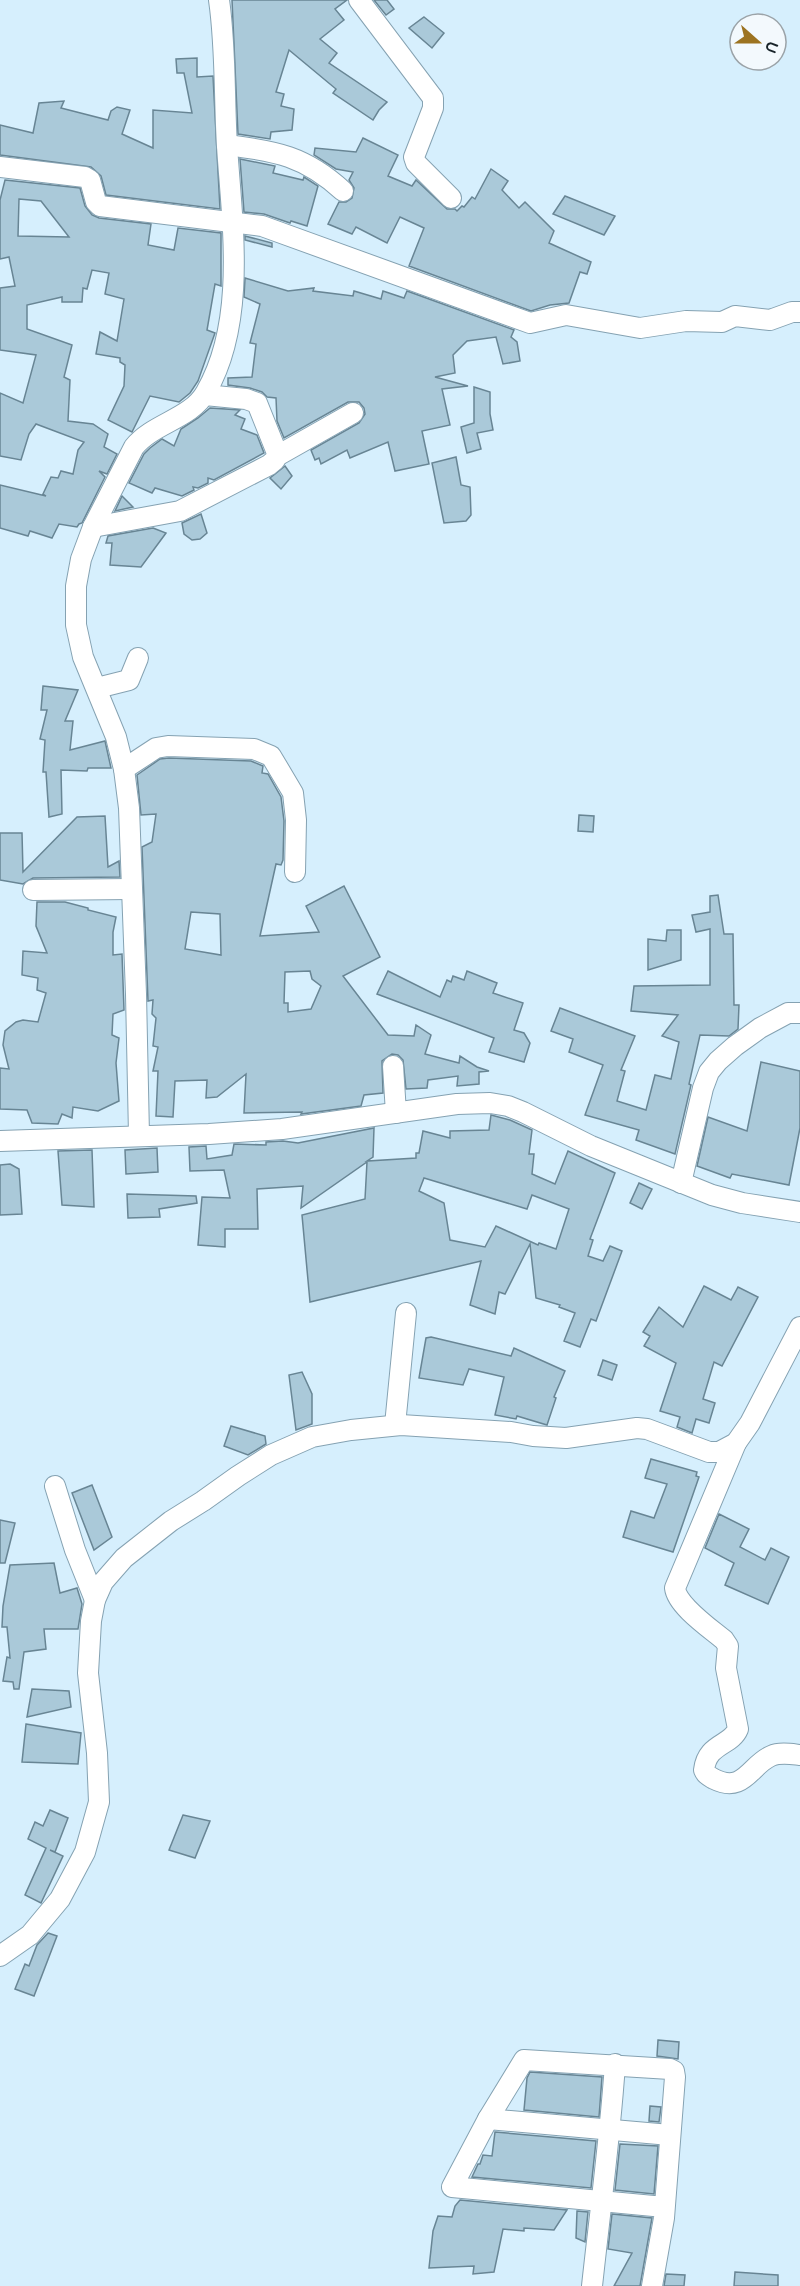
<svg xmlns="http://www.w3.org/2000/svg" width="800" height="2286" font-family="Quicksand,sans-serif">
<style>
.building{fill:#aac9d9;stroke:#688594;stroke-width:1.5;fill-rule:evenodd}
.lines{fill:none;stroke-linecap:round;stroke-linejoin:round}
.minor-casing{stroke:#85a2b2;stroke-width:22}
.minor{stroke:#fff;stroke-width:20}
</style>
<rect width="100%" height="100%" fill="#d6effd"/>
<!-- building -->
<g class="building">
<path d="M232,0h115l-12,9 9,11 -24,19 17,14 -8,10 58,39 -8,8 -6,10 -40,-27 3,-4 -47,-39 -13,42 8,2 -3,12 13,3 -2,21 -21,2 -1,7 -32,-5z"/>
<path d="M374,0h13l7,9 -8,6z"/>
<path d="M424,17l20,16 -12,15 -23,-20z"/>
<path d="M197,58v19l16,-1 7,133 -114,-14 -5,-19 -10,-9 -91,-12v-30l33,8 6,-30 25,-2 -3,7 47,12 3,-9 6,-4 13,3 -8,24 31,14v-38l39,3 -8,-40h-7l-1,-14z"/>
<path d="M363,138l35,17 -10,21 24,10 4,-6 31,29h8l2,2 5,-5 2,1 8,-10 3,2 16,-30 17,12 -6,9 17,18 6,-6 29,29 -5,12 42,19 -4,12 -7,-2 -11,31 -19,2 -19,6 -122,-45 15,-38 -24,-11 -13,26 -31,-16 -4,7 -24,-10 11,-22h7l6,-4 2,-10 -5,-8 4,-8 -17,-3 -22,-14 1,-7 41,4z"/>
<path d="M240,159l35,7 -2,7 30,7 1,-3 14,9 -11,40 -16,-5 -1,2 -26,-9 -20,-2z"/>
<path d="M5,180l75,8 5,18 7,9 7,3 52,6 -3,21 26,5 4,-22 43,5v53l-6,-2 -8,46 8,3 -17,48 -8,12 -11,9 -29,-6 -18,36 -24,-12 16,-34 1,-21 -5,-3v-4l-24,-4 4,-22 17,9 7,-42 -19,-5 4,-21 -17,-3 -5,19 -4,-1 -1,14h-20v-5l-35,8v24l45,16 -8,32 6,3 -2,41 25,3 15,10 -4,13 13,7 -10,20 -8,-3 6,6 -23,46 -3,1 -2,3 -18,-3 -7,14 -22,-7 -2,5 -28,-8v-43l46,11 -3,-2 8,-17 7,1 3,-7 12,3 5,-24 6,-8 -48,-18 -7,10 -8,26 -21,-4v-63l23,10 13,-48 -36,-5v-62l15,-2 -6,-29 -9,2v-59zM19,199l22,2 28,36 -51,-1z"/>
<path d="M565,196l50,20 -11,19 -51,-21z"/>
<path d="M245,236l27,7v4l-27,-7z"/>
<path d="M245,278l43,13 26,-3 -1,3 40,5 1,-5 27,8 2,-8 21,7 3,-7 107,39 -3,7 6,5 3,19 -17,3 -7,-27 -29,4 -14,14 2,18 -20,4 33,9 -26,3 8,36 -28,6 7,33 -34,7 -7,-29 -38,16 -3,-8 -26,14 -2,-6 -4,2 -4,-10 48,-27 6,-9 -1,-6 -5,-6h-11l-64,36 -7,-17 -1,-23 -9,-1 -5,-5 -12,-4 -22,-3v-7l24,-1 4,-33 -6,-1 10,-39 -16,-7z"/>
<path d="M474,387l16,5v22l3,16 -16,3 4,16 -14,4 -6,-26 13,-4z"/>
<path d="M210,408l30,2 -5,5 10,4 -4,10 16,6 7,18 -50,27 -6,-2v5l-10,5 -5,-1 1,3 -12,6 -27,-8 -3,5 -23,-10 15,-29 6,-6 12,-9 12,7 7,-17 17,-11z"/>
<path d="M456,457l5,28 9,2 1,28 -5,6 -22,2 -12,-60z"/>
<path d="M285,466l7,10 -11,13 -11,-11z"/>
<path d="M122,496l11,11 -18,4z"/>
<path d="M201,514l6,19 -7,6 -8,1 -8,-6 -2,-11z"/>
<path d="M153,528l13,5 -25,34 -31,-2 2,-22h-6l2,-7z"/>
<path d="M43,686l35,4 -13,31h8l-3,29 35,-9 6,27h-23l-1,3 -26,-1 1,44 -13,3 -3,-45h-3l2,-32 -5,-1 7,-29h-6z"/>
<path d="M169,758l82,3 12,5 -1,7 6,1 13,23 3,24 -1,39 -2,5 -5,-1 -16,72 59,-4 -13,-26 38,-20 36,71 -37,19 45,59 26,1 2,-11 15,10 -6,19 34,9 1,-7 17,11 12,4 -10,1v12l-22,2 1,-10 -30,4 -1,8 -21,1 -3,-29 -5,-5 -6,-1 -10,7 1,32 -19,2 -3,11 -60,8 1,-2 -58,1 2,-39 -29,23 -11,1 1,-18 -32,1 -2,36 -17,-1 2,-45h-5l5,-24 -5,-1 3,-28 -4,-4 1,-14 -5,1 -6,-154 10,-5 4,-28 -15,1 -4,-40 23,-16zM191,912l29,2 1,41 -36,-6zM310,971l2,8 9,7 -10,23 -23,3v-9h-4l1,-31z"/>
<path d="M579,815l15,1 -1,16 -15,-1z"/>
<path d="M105,816l3,51 11,-6 1,16 -87,1 -10,6 -23,-4v-47h22l1,39 54,-55z"/>
<path d="M718,895l6,39h9l1,71h5l-1,24 -9,7 -29,-1 -11,49 2,1 -16,69 -39,-14 3,-10 -54,-15 18,-50 -34,-13 4,-13 -22,-8 9,-23 75,28 -14,34 4,1 -8,30 29,9 9,-35 16,4 8,-37 -17,-6 16,-21 -47,-4 3,-25 76,-1v-56l-14,3 -4,-17 18,-3v-16z"/>
<path d="M37,902h28l23,6v2l28,7 -3,15v23l9,-1 2,56 -11,4 -1,21 7,3 -3,25 3,38 -21,10 -25,-4 -1,11 -10,-4 -4,10 -26,-1 -5,-13 -27,-1v-41l9,1 -6,-24 2,-14 11,-9 7,-2 15,2 8,-29 -9,-3 1,-12 -16,-3 1,-24 24,2 -11,-27z"/>
<path d="M667,930h14v30l-33,10v-31l18,2z"/>
<path d="M388,971l52,26 7,-17 4,2 2,-6 11,4 3,-9 30,12 -4,10 30,10 -9,27 10,3 6,10 -6,19 -35,-10 5,-14 -117,-44z"/>
<path d="M761,1062l39,9v57l-11,57 -57,-11 -2,4 -33,-12 11,-49 39,14z"/>
<path d="M491,1115l19,5 22,10 -3,24h5l-2,20 23,10 13,-33 47,22 -25,66 3,1 -5,16 15,5 7,-15 12,5 -26,70 -5,-2 -11,28 -16,-6 11,-28 -16,-6 1,-2 -24,-7 -6,-54 -25,50 -6,-2 -4,22 -25,-9 11,-44 -171,41 -8,-87 63,-16 2,-37 -66,46 2,-22 -46,3 1,40h-33v18l-27,-2 4,-48 28,1 -6,-28 -34,1 -1,-24 17,-1 1,13 25,-4 2,-11 32,1v-3l17,-1 15,2 76,-15 -1,29 -6,4 49,-3v-5h3l4,-22 27,7v-7l39,-1zM424,1178l103,31 5,-14 37,14 -13,40 -17,-6 -1,2 -42,-19 -11,21 -35,-7 -6,-37 -25,-12z"/>
<path d="M157,1148l1,24 -32,2 -1,-24z"/>
<path d="M92,1150l2,57 -32,-2 -4,-54z"/>
<path d="M10,1164l9,5 3,45 -22,1v-50z"/>
<path d="M639,1183l13,6 -10,20 -12,-6z"/>
<path d="M127,1194l69,2 1,7 -38,6 1,8 -32,1z"/>
<path d="M704,1286l27,14 7,-13 20,10 -36,69 -8,-4 -11,37 12,4 -6,20 -13,-4 -4,14 -15,-6 3,-10 -20,-6 16,-48 -32,-17 6,-10 -7,-4 16,-25 24,20z"/>
<path d="M431,1337l80,19 3,-8 51,23 -11,26 2,1 -9,27 -30,-9 -1,3 -21,-4 9,-38 -35,-8 -6,16 -44,-7 7,-40z"/>
<path d="M603,1360l14,5 -5,15 -14,-5z"/>
<path d="M302,1372l10,22v30l-16,6 -7,-55z"/>
<path d="M231,1426l34,10 1,8 -18,11 -24,-9z"/>
<path d="M651,1459l46,13 -1,4 3,1 -26,75 -50,-15 8,-26 23,7 13,-34 -22,-6z"/>
<path d="M92,1485l20,52 -18,13 -22,-57z"/>
<path d="M719,1514l30,15 -9,18 25,13 6,-12 18,9 -21,47 -43,-19 9,-22 -29,-15z"/>
<path d="M0,1520l15,3 -10,40h-5z"/>
<path d="M54,1563l6,30 17,-5 5,16 -4,25h-34l2,20 -22,3 -5,37h-5l-1,-7 -10,-1 4,-24 3,1 -3,-31h-5l1,-21 7,-41z"/>
<path d="M32,1689l37,2 2,16 -44,10z"/>
<path d="M26,1724l55,9 -3,31 -56,-2z"/>
<path d="M50,1810l18,8 -13,34 -5,-2 13,6 -22,47 -16,-8 21,-47 -18,-9 7,-17 8,4z"/>
<path d="M183,1815l27,6 -15,37 -26,-8z"/>
<path d="M48,1933l9,3 -23,60 -19,-7 10,-25 4,2 8,-21z"/>
<path d="M658,2040l21,2 -1,17 -21,-3z"/>
<path d="M530,2072l72,5 -3,40 -75,-7 3,-32z"/>
<path d="M650,2106l11,1 -2,15 -10,-1z"/>
<path d="M495,2132l101,9 -5,47 -119,-11 6,-13h2l3,-9 9,1z"/>
<path d="M620,2144l38,2 -4,48 -39,-4z"/>
<path d="M460,2200l107,10 -13,20 -30,-2v3l-21,-2 -9,43 -21,2 1,-8 -45,2 4,-37 5,-15 14,1 3,-11z"/>
<path d="M577,2211l11,1 -3,30 -9,-4z"/>
<path d="M612,2214l40,4 -12,68h-26l18,-33 -24,-4z"/>
<path d="M735,2272l43,3v11h-44z"/>
<path d="M666,2274l19,1 -1,11h-20z"/>
</g>
<g class="lines">
<!-- minor casing -->
<g class="minor-casing">
<g id="minor">
<path d="M359,0l74,98v10l-19,49 2,6 35,35"/>
<path d="M227,145c49,6 78,11 116,46"/>
<path d="M0,167l85,10 5,3 6,22 4,4 162,20 268,97 36,-8 74,13 46,-7 36,1 13,-6 35,4 22,-8h8"/>
<path d="M277,456l76,-43"/>
<path d="M93,527l87,-16 89,-46 6,-5 2,-7 -20,-50 -11,-4 -41,-4"/>
<path d="M97,688l32,-8 9,-22"/>
<path d="M124,769l32,-21 12,-2 86,3 17,7 22,37 3,27 -1,52"/>
<path d="M33,890l98,-1"/>
<path d="M393,1066l3,47"/>
<path d="M139,1135l-3,-141 -7,-186 -5,-39 -8,-32 -33,-80 -7,-32v-39l5,-27 12,-32 41,-80c19,-24 57,-28 72,-55 41,-71 26,-169 21,-246 -3,-49 -1,-98 -8,-146"/>
<path d="M0,1141l209,-7 73,-5 175,-25 33,-1 18,3 15,6 68,34 121,49 30,8 58,9"/>
<path d="M681,1183l22,-95 6,-16 9,-11 17,-15 25,-18 28,-15h12"/>
<path d="M395,1425l11,-112"/>
<path d="M736,1443l-61,145c2,18 36,41 49,52l4,6 -2,22 12,61c-7,17 -31,14 -34,41 2,5 5,6 10,9 30,15 36,-14 57,-23 9,-4 20,-2 29,-1"/>
<path d="M55,1486l20,64 20,50"/>
<path d="M0,1956l30,-21 30,-36 25,-47 14,-50 -2,-49 -9,-80 3,-52 4,-21 8,-18 21,-24 47,-37 32,-20 35,-25 33,-21 41,-18 39,-7 50,-5 110,7 22,4 33,2 71,-10 10,1 62,23h10l17,-9 14,-20 50,-96"/>
<path d="M488,2119l182,16"/>
<path d="M592,2286c8,-74 18,-148 23,-222"/>
<path d="M652,2286l12,-68 11,-141 -1,-6 -4,-2 -146,-9 -36,59 -36,68 212,20"/>
</g>
</g>
<!-- minor -->
<use href="#minor" class="minor"/>
</g>
<!-- north arrow -->
<g transform="translate(758 42) rotate(111)"><circle r="28" fill="#f3f9fd" stroke="#9ba3a8" stroke-width="1.5"/>
<path d="M0-4.5L10 22L0 15L-10 22Z" fill="#9c7321"/>
<text y="-9" font-size="16" font-weight="bold" text-anchor="middle" fill="#172329">U</text>
</g>
</svg>
